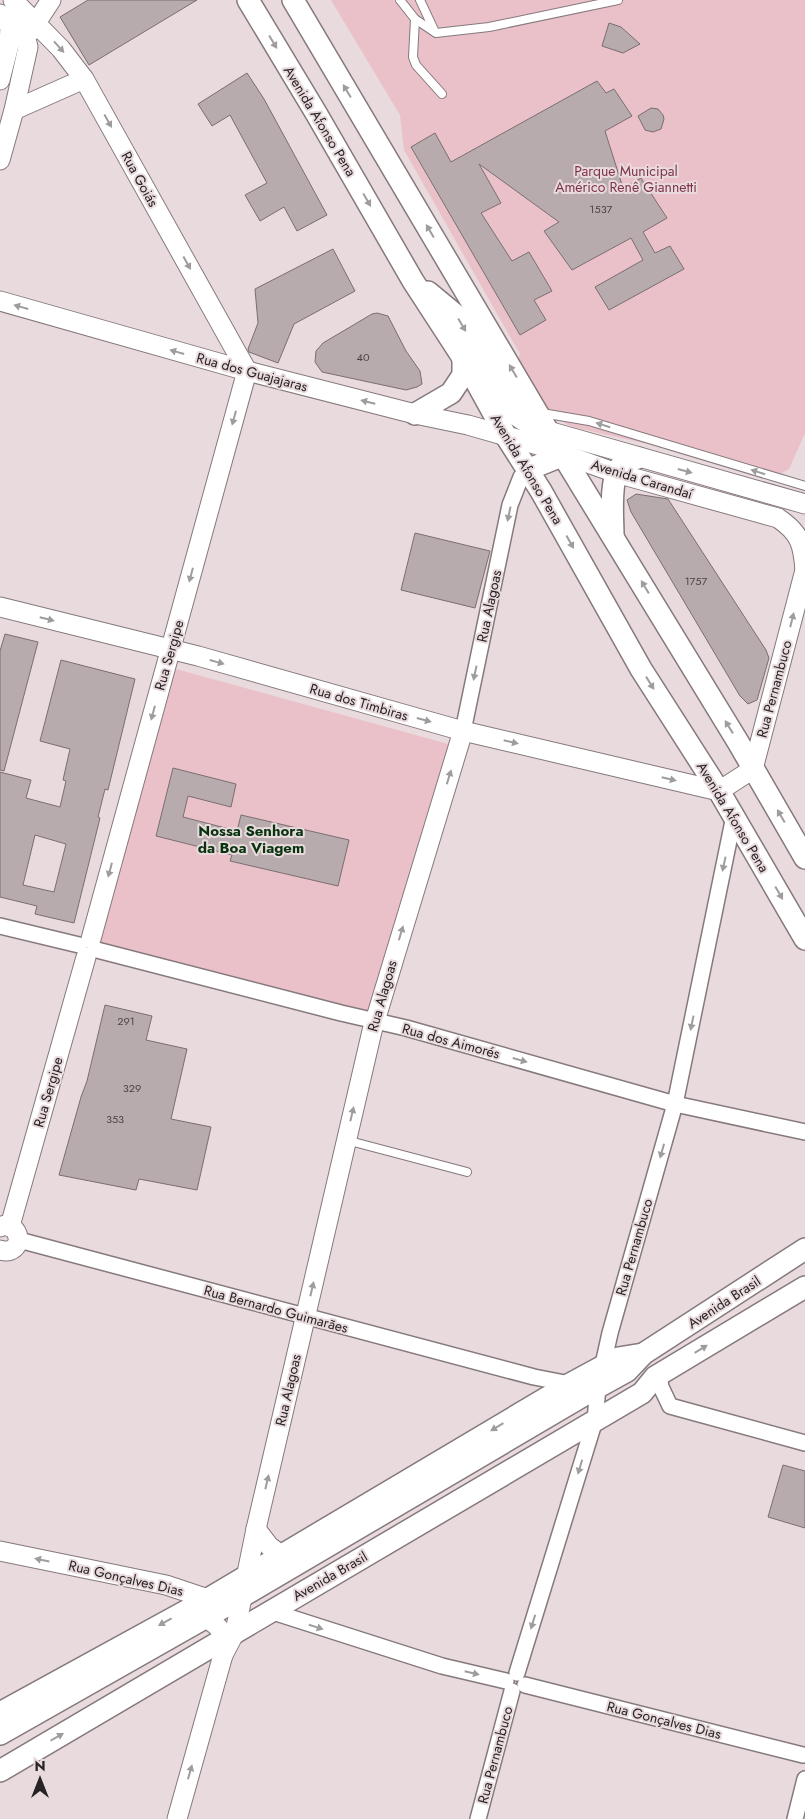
<svg xmlns="http://www.w3.org/2000/svg" width="805" height="1819" font-family="Jost,sans-serif">
<style>
.green{fill:#eac0c9}
.building{fill:#b8abae;stroke:#7a6e71;fill-rule:evenodd}
.lines{fill:none;stroke-linecap:round;stroke-linejoin:round}
.service-casing{stroke:#85797c;stroke-width:10}
.minor-casing{stroke:#85797c;stroke-width:18}
.tertiary-casing{stroke:#85797c;stroke-width:21}
.secondary-casing{stroke:#85797c;stroke-width:24}
.service{stroke:#fff;stroke-width:8}
.minor{stroke:#fff;stroke-width:15}
.tertiary{stroke:#fff;stroke-width:19}
.secondary{stroke:#fff;stroke-width:21}
.oneway{fill:#9e9c9c}
.labels{text-anchor:middle;dominant-baseline:central;stroke-width:4;stroke-linejoin:round;paint-order:stroke}
.number-label{font-size:11px;fill:#4c4546}
.street-label{font-size:14px;fill:#282324;stroke:#e8dadd}
.park-label{font-size:14px;fill:#7d3349;stroke:#e8dadd}
.neighbourhood-label{font-size:15px;font-weight:bold;fill:#07340e;stroke:#e8dadd}
</style>
<rect width="100%" height="100%" fill="#e8dadd"/>
<!-- green -->
<g class="green">
<path d="M331,0h474v433l-16,36 -9,5 -203,-46c-33,-10 -44,-36 -60,-64l3,-10 -116,-204 -4,-35z"/>
<path d="M165,666l294,81 -77,265 -21,3 -264,-70z"/>
</g>
<!-- building -->
<g class="building">
<path d="M88,0h109l-108,65 -29,-48z"/>
<path d="M609,23l12,4 19,17 -17,9 -21,-7z"/>
<path d="M247,73l17,26 63,116 -30,16 -13,-24 -24,14 -15,-26 22,-12 -37,-68 -18,11 -14,-22z"/>
<path d="M597,81l9,12 8,-4 18,27 -27,15 18,57 18,-10 26,40 -24,14 12,21 15,-7 14,23 -75,41 -14,-23 48,-27 -12,-22 -59,32 -28,-39 15,-9 -80,-58 22,39 -20,10 31,48 17,-9 23,39 -18,9 12,20 -26,15 -109,-188 24,-14 16,29z"/>
<path d="M651,108l7,1 5,6 1,4 -3,10 -8,3 -8,-2 -7,-14z"/>
<path d="M333,249l22,42 -61,33 -16,39 -29,-11 -1,-3 10,-26 -3,-34z"/>
<path d="M377,313l11,3 18,35 14,20 2,13 -5,3 -11,3 -84,-18 -7,-10 1,-11 7,-8 49,-29z"/>
<path d="M636,494l32,5 98,151 3,8 -12,42 -9,4 -8,-8 -109,-184 -4,-12z"/>
<path d="M415,533l75,18 -15,57 -74,-18z"/>
<path d="M5,634l33,8 -34,129 -4,-1v-119z"/>
<path d="M61,660l74,19 -27,111 -3,-1 -7,28 2,1 -26,105 -39,-9 2,-8 -37,-9v-125l31,8 -5,18 34,9 6,-26 -3,-1 7,-31 -30,-8zM35,835l31,9 -12,48 -31,-7z"/>
<path d="M173,768l63,16 -5,23 -43,-11 -5,21 54,14 4,-16 108,25 -11,46 -108,-25 2,-6 -76,-19z"/>
<path d="M105,1005l47,11 -6,24 41,9 -16,70 40,8 -14,63 -58,-11 -3,11 -77,-15 22,-78 6,-16z"/>
<path d="M783,1465l22,6v57l-37,-11z"/>
</g>
<g class="lines">
<!-- service casing -->
<g class="service-casing">
<g id="service">
<path d="M400,0l15,19 -2,38 3,8 26,29"/>
<path d="M420,0l15,32"/>
<path d="M415,19l21,14 53,-6 129,-27"/>
<path d="M542,413l47,8 216,65"/>
<path d="M346,1140l121,32"/>
</g>
</g>
<!-- minor casing -->
<g class="minor-casing">
<g id="minor">
<path d="M463,731l47,-226 11,-28 6,-7"/>
<path d="M0,926l79,19"/>
<path d="M97,950l244,63 65,15 269,76 130,28"/>
<path d="M19,1240l515,137 36,7"/>
<path d="M659,1375l2,12 9,19 135,37"/>
<path d="M270,1611l172,55 64,15"/>
<path d="M517,1673l78,-253 3,-33 12,-54 65,-229 59,-288"/>
<path d="M525,1685l278,70"/>
<path d="M478,1819l34,-128"/>
<path d="M795,1819l10,-40"/>
</g>
</g>
<!-- tertiary casing -->
<g class="tertiary-casing">
<g id="tertiary">
<path d="M13,0l48,49 23,30 163,292 -156,568"/>
<path d="M0,14l10,12 -1,19 -9,35"/>
<path d="M30,32l21,-32"/>
<path d="M14,110l70,-31"/>
<path d="M0,160l14,-50 14,-63 -6,-24 -7,-16"/>
<path d="M0,301l247,70 168,43 53,11 70,20 78,28 162,45c22,15 25,26 27,52"/>
<path d="M548,431l257,73"/>
<path d="M0,607l198,49 265,75 256,60 34,-22 52,-199"/>
<path d="M10,1226l76,-269"/>
<path d="M0,1227l5,-2 8,3c11,11 3,27 -13,22"/>
<path d="M256,1529l13,17 12,9"/>
<path d="M0,1551l166,34 42,14 9,4"/>
<path d="M223,1655l12,-23 21,-103 116,-498 91,-300"/>
<path d="M177,1819l46,-164c2,-22 1,-25 -18,-38"/>
</g>
</g>
<!-- secondary casing -->
<g class="secondary-casing">
<g id="secondary">
<path d="M248,0l68,113 97,168 50,77 43,78 35,55 100,178 78,122 86,148"/>
<path d="M293,0l255,431 190,311 67,116"/>
<path d="M428,292l29,24 57,97c11,9 21,14 34,18"/>
<path d="M415,414l36,-21 12,-18v-17"/>
<path d="M527,470l37,-15"/>
<path d="M613,535c0,-17 -4,-55 7,-68 5,-5 11,-7 18,-9"/>
<path d="M0,1713l208,-114 362,-215 48,-26 25,-4"/>
<path d="M0,1734l224,-127 374,-220 29,-16 16,-17 162,-105"/>
<path d="M0,1771l642,-378 13,-16 150,-90"/>
</g>
</g>
<!-- service -->
<use href="#service" class="service"/>
<!-- minor -->
<use href="#minor" class="minor"/>
<!-- tertiary -->
<use href="#tertiary" class="tertiary"/>
<!-- secondary -->
<use href="#secondary" class="secondary"/>
</g>
<!-- one-way arrows -->
<defs><path id="oneway-solid" d="M-6-.8H1V-3.2L6.5 0L1 3.2V.8H-6Z" transform="scale(1.25)"/></defs>
<g class="oneway">
<use href="#oneway-solid" transform="translate(273 42) rotate(59)"/>
<use href="#oneway-solid" transform="translate(59 47) rotate(48)"/>
<use href="#oneway-solid" transform="translate(347 91) rotate(-121)"/>
<use href="#oneway-solid" transform="translate(108 121) rotate(61)"/>
<use href="#oneway-solid" transform="translate(367 200) rotate(60)"/>
<use href="#oneway-solid" transform="translate(430 231) rotate(-121)"/>
<use href="#oneway-solid" transform="translate(187 263) rotate(61)"/>
<use href="#oneway-solid" transform="translate(21 307) rotate(-164)"/>
<use href="#oneway-solid" transform="translate(462 325) rotate(59)"/>
<use href="#oneway-solid" transform="translate(177 352) rotate(-164)"/>
<use href="#oneway-solid" transform="translate(513 371) rotate(-121)"/>
<use href="#oneway-solid" transform="translate(368 402) rotate(-166)"/>
<use href="#oneway-solid" transform="translate(234 418) rotate(105)"/>
<use href="#oneway-solid" transform="translate(603 425) rotate(-163)"/>
<use href="#oneway-solid" transform="translate(685 471) rotate(15)"/>
<use href="#oneway-solid" transform="translate(758 472) rotate(-163)"/>
<use href="#oneway-solid" transform="translate(509 514) rotate(102)"/>
<use href="#oneway-solid" transform="translate(570 542) rotate(61)"/>
<use href="#oneway-solid" transform="translate(191 575) rotate(105)"/>
<use href="#oneway-solid" transform="translate(645 587) rotate(-121)"/>
<use href="#oneway-solid" transform="translate(47 619) rotate(14)"/>
<use href="#oneway-solid" transform="translate(792 620) rotate(-76)"/>
<use href="#oneway-solid" transform="translate(217 662) rotate(16)"/>
<use href="#oneway-solid" transform="translate(475 673) rotate(102)"/>
<use href="#oneway-solid" transform="translate(650 683) rotate(58)"/>
<use href="#oneway-solid" transform="translate(153 713) rotate(105)"/>
<use href="#oneway-solid" transform="translate(424 720) rotate(15)"/>
<use href="#oneway-solid" transform="translate(729 727) rotate(-122)"/>
<use href="#oneway-solid" transform="translate(511 742) rotate(13)"/>
<use href="#oneway-solid" transform="translate(449 777) rotate(-73)"/>
<use href="#oneway-solid" transform="translate(669 779) rotate(13)"/>
<use href="#oneway-solid" transform="translate(781 816) rotate(-120)"/>
<use href="#oneway-solid" transform="translate(724 864) rotate(102)"/>
<use href="#oneway-solid" transform="translate(110 870) rotate(105)"/>
<use href="#oneway-solid" transform="translate(779 893) rotate(60)"/>
<use href="#oneway-solid" transform="translate(401 933) rotate(-73)"/>
<use href="#oneway-solid" transform="translate(692 1023) rotate(102)"/>
<use href="#oneway-solid" transform="translate(520 1060) rotate(16)"/>
<use href="#oneway-solid" transform="translate(352 1114) rotate(-77)"/>
<use href="#oneway-solid" transform="translate(662 1151) rotate(106)"/>
<use href="#oneway-solid" transform="translate(312 1289) rotate(-77)"/>
<use href="#oneway-solid" transform="translate(701 1349) rotate(-31)"/>
<use href="#oneway-solid" transform="translate(497 1427) rotate(149)"/>
<use href="#oneway-solid" transform="translate(580 1467) rotate(107)"/>
<use href="#oneway-solid" transform="translate(267 1482) rotate(-77)"/>
<use href="#oneway-solid" transform="translate(42 1560) rotate(-168)"/>
<use href="#oneway-solid" transform="translate(165 1622) rotate(151)"/>
<use href="#oneway-solid" transform="translate(533 1622) rotate(107)"/>
<use href="#oneway-solid" transform="translate(316 1627) rotate(18)"/>
<use href="#oneway-solid" transform="translate(472 1673) rotate(13)"/>
<use href="#oneway-solid" transform="translate(57 1737) rotate(-30)"/>
<use href="#oneway-solid" transform="translate(190 1772) rotate(-74)"/>
</g>
<g class="labels">
<!-- number labels -->
<g class="number-label">
<text x="601" y="209">1537</text>
<text x="363" y="357">40</text>
<text x="696" y="581">1757</text>
<text x="126" y="1021">291</text>
<text x="132" y="1088">329</text>
<text x="115" y="1119">353</text>
</g>
<!-- street labels -->
<g class="street-label">
<text transform="translate(320 121) rotate(59)">Avenida Afonso Pena</text>
<text transform="translate(140 179) rotate(61)">Rua Goiás</text>
<text transform="translate(252 372) rotate(15)">Rua dos Guajajaras</text>
<text transform="translate(527 469) rotate(59)">Avenida Afonso Pena</text>
<text transform="translate(642 479) rotate(17)">Avenida Carandaí</text>
<text transform="translate(489 606) rotate(-78)">Rua Alagoas</text>
<text transform="translate(169 655) rotate(-74)">Rua Sergipe</text>
<text transform="translate(774 689) rotate(-75)">Rua Pernambuco</text>
<text transform="translate(359 702) rotate(16)">Rua dos Timbiras</text>
<text transform="translate(733 817) rotate(59)">Avenida Afonso Pena</text>
<text transform="translate(382 996) rotate(-74)">Rua Alagoas</text>
<text transform="translate(451 1041) rotate(15)">Rua dos Aimorés</text>
<text transform="translate(48 1092) rotate(-74)">Rua Sergipe</text>
<text transform="translate(634 1247) rotate(-74)">Rua Pernambuco</text>
<text transform="translate(724 1302) rotate(-33)">Avenida Brasil</text>
<text transform="translate(276 1309) rotate(15)">Rua Bernardo Guimarães</text>
<text transform="translate(288 1390) rotate(-77)">Rua Alagoas</text>
<text transform="translate(330 1576) rotate(-30)">Avenida Brasil</text>
<text transform="translate(126 1578) rotate(13)">Rua Gonçalves Dias</text>
<text transform="translate(664 1720) rotate(14)">Rua Gonçalves Dias</text>
<text transform="translate(495 1755) rotate(-75)">Rua Pernambuco</text>
</g>
<!-- park labels -->
<g class="park-label">
<text x="626" y="171">Parque Municipal<tspan x="626" dy="16">Américo Renê Giannetti</tspan></text>
</g>
<!-- neighbourhood labels -->
<g class="neighbourhood-label">
<text x="251" y="831">Nossa Senhora<tspan x="251" dy="17">da Boa Viagem</tspan></text>
</g>
</g>
<!-- north arrow -->
<g transform="translate(40 1779)" stroke="#e8dadd" stroke-width="4" paint-order="stroke">
<path d="M0-4L9 19L0 12L-9 19Z" fill="#282324"/>
<text y="-8" font-size="14" font-weight="bold" text-anchor="middle" fill="#282324">N</text>
</g>
</svg>
